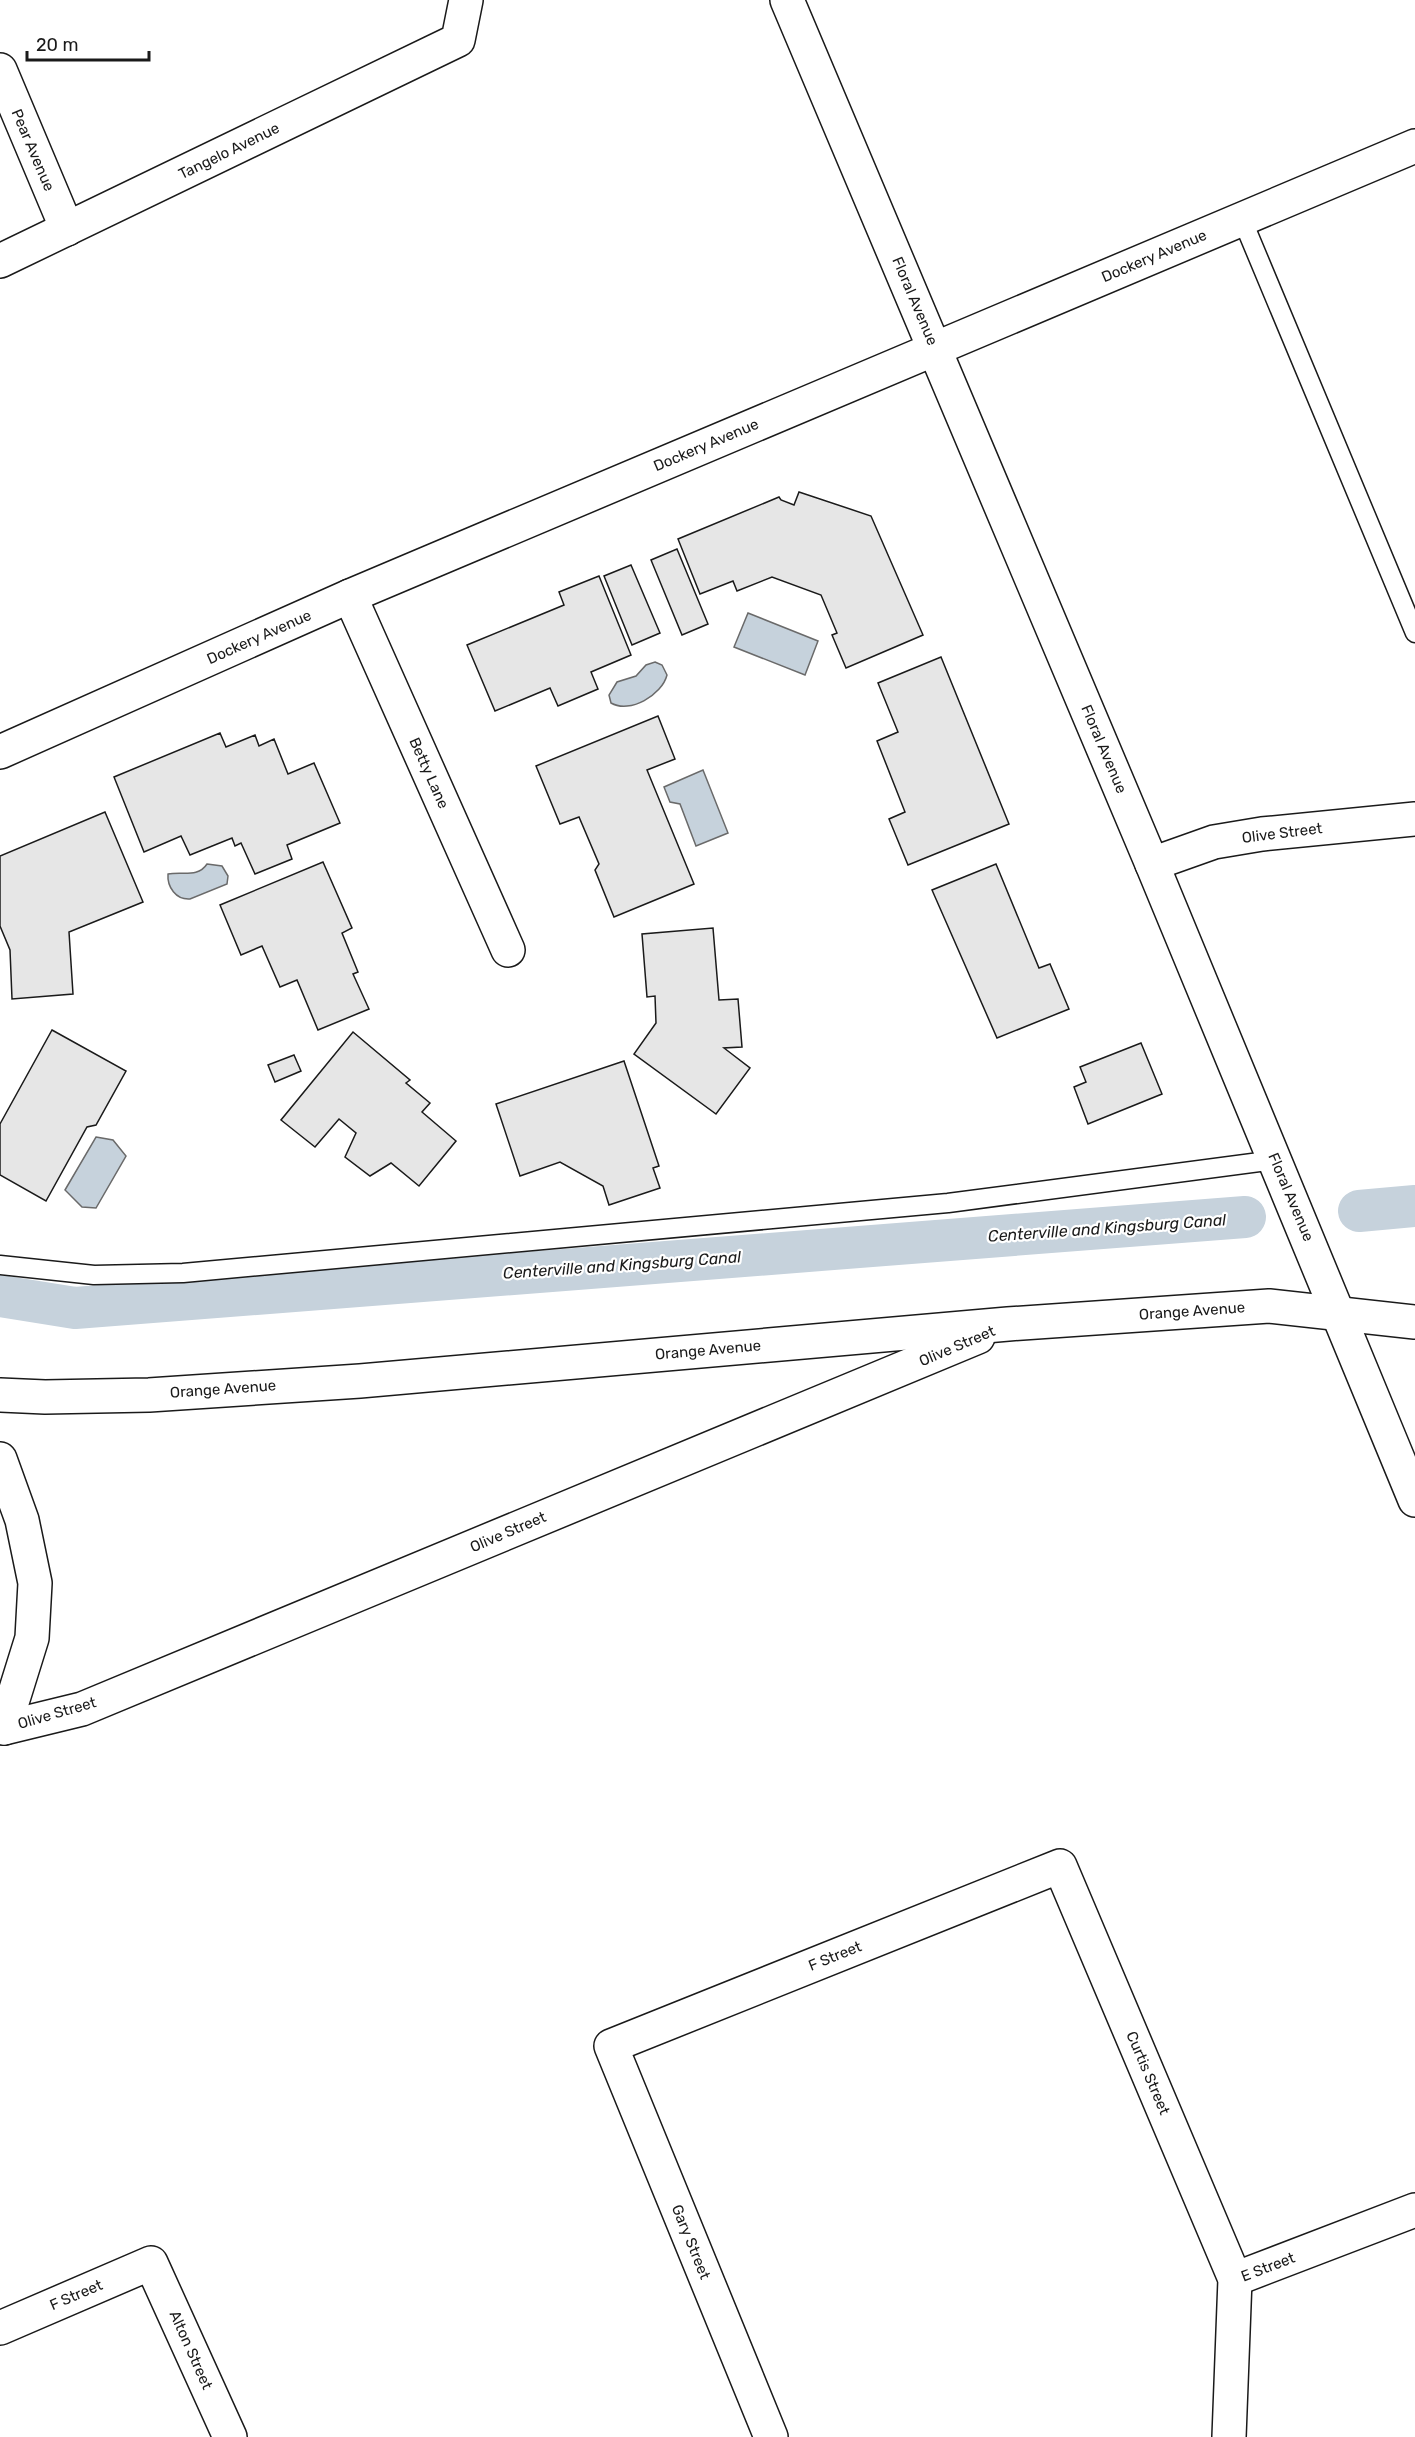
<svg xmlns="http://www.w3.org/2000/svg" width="1415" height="2437" font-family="Rubik,sans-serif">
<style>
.water{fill:#c6d2dc;stroke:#6a6a6a;stroke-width:1.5}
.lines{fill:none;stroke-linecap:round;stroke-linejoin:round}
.canal{stroke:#c6d2dc;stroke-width:42}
.building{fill:#e6e6e6;stroke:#1a1a1a;stroke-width:1.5}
.service-casing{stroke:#1a1a1a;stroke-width:21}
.minor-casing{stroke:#1a1a1a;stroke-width:36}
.tertiary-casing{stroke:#1a1a1a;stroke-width:36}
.service{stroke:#fff;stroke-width:18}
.minor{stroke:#fff;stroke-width:33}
.tertiary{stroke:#fff;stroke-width:33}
.labels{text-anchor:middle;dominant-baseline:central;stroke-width:4.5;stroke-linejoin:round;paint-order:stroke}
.street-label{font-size:15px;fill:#1a1a1a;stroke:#fff}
.water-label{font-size:16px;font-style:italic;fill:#1a1a1a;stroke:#fff}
</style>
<rect width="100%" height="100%" fill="#fff"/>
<!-- water -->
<g class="water">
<path d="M748,613l70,28 -13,34 -71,-28z"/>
<path d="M655,662l7,3 5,10c-5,20 -37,39 -56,28l-2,-8 8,-13 19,-6 10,-11z"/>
<path d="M703,770l25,63 -32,13 -16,-42 -10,-2 -6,-15z"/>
<path d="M207,864l15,2 6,10 -1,8 -37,15c-14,1 -23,-12 -22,-25 14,-3 30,4 39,-10z"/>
<path d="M96,1137l17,3 13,16 -30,52 -14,-1 -17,-17z"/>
</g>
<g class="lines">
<!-- canal -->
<g class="canal">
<path d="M1359,1211l56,-5"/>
<path d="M0,1296l75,12 1170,-91"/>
</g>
</g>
<!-- building -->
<g class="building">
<path d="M799,492l72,24 52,119 -77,33 -14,-33 5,-2 -16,-38 -49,-18 -35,14 -4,-10 -33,13 -22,-55 101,-42 2,3 13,5z"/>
<path d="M677,549l31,75 -26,11 -31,-75z"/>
<path d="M631,565l29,68 -28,12 -28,-69z"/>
<path d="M599,576l32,79 -40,17 7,17 -40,17 -8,-18 -55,23 -28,-66 97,-40 -5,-13z"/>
<path d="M941,657l68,167 -101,41 -19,-46 16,-7 -28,-71 21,-9 -20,-49z"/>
<path d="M658,716l17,43 -28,11 47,114 -80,33 -19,-47 4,-6 -20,-47 -19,7 -24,-58z"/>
<path d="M220,733l6,14 29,-12 4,11 15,-7 14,35 26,-11 26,60 -53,22 5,14 -37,15 -14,-31 -6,3 -3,-8 -42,17 -9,-19 -37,16 -30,-75z"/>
<path d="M105,812l38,90 -74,30 4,62 -61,5 -2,-49 -10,-24v-70z"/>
<path d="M323,862l29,66 -10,5 16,39 -5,2 16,35 -51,21 -21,-50 -17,7 -18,-41 -21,9 -21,-50z"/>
<path d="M996,864l43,104 11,-4 19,45 -72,29 -65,-148z"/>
<path d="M713,928l6,72 19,-1 4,48 -18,1 26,20 -34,46 -82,-60 22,-31 -1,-27 -8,1 -5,-63z"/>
<path d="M52,1030l74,41 -30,54 -9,2 -41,74 -46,-26v-51z"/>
<path d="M353,1032l57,48 -4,3 24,20 -8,9 34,29 -37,45 -28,-23 -21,13 -25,-19 11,-24 -17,-14 -24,28 -34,-27z"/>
<path d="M1141,1043l21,51 -74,30 -14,-37 12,-5 -6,-15z"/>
<path d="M294,1055l7,16 -26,11 -7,-17z"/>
<path d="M624,1061l35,105 -6,2 7,20 -51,17 -6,-19 -43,-24 -40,14 -24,-72z"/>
</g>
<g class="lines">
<!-- service casing -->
<g class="service-casing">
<g id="service">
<path d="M1242,219l173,414"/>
<path d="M0,1265l94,10 89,-2 765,-70 327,-43"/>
</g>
</g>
<!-- minor casing -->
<g class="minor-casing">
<g id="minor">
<path d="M0,70l67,159"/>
<path d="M0,261l458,-221 8,-40"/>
<path d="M350,596l158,354"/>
<path d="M0,752l350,-156 1065,-450"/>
<path d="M1152,864l62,-22 48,-8 153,-15"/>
<path d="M0,1395l45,2 104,-2 211,-14 648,-57 261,-18 146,16"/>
<path d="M0,1459l22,61 13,63 -3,55 -28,90"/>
<path d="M4,1728l78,-19 896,-372"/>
<path d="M1235,2279l180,-69"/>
<path d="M0,2328l151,-65 79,174"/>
<path d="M771,2437l-160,-391 449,-180 175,413 -6,158"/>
</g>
</g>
<!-- tertiary casing -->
<g class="tertiary-casing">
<path id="tertiary" d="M787,0l365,864 263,636"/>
</g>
<!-- service -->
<use href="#service" class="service"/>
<!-- minor -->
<use href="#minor" class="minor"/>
<!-- tertiary -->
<use href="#tertiary" class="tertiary"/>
</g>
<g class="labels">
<!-- street labels -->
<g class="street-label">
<text transform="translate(33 150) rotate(67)">Pear Avenue</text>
<text transform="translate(229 151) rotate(-26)">Tangelo Avenue</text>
<text transform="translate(1154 256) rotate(-23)">Dockery Avenue</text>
<text transform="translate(915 301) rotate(67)">Floral Avenue</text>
<text transform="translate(706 445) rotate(-23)">Dockery Avenue</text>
<text transform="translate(259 637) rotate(-24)">Dockery Avenue</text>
<text transform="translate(1104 749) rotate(67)">Floral Avenue</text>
<text transform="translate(429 773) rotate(66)">Betty Lane</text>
<text transform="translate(1282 833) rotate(-7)">Olive Street</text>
<text transform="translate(1291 1197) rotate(67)">Floral Avenue</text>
<text transform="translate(1192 1311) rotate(-4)">Orange Avenue</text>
<text transform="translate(957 1346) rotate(-23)">Olive Street</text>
<text transform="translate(708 1350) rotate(-5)">Orange Avenue</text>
<text transform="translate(223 1389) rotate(-4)">Orange Avenue</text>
<text transform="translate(508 1532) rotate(-23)">Olive Street</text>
<text transform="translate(57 1713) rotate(-16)">Olive Street</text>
<text transform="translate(835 1956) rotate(-22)">F Street</text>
<text transform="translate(1148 2073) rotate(67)">Curtis Street</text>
<text transform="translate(691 2242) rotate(68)">Gary Street</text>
<text transform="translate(1268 2267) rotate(-21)">E Street</text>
<text transform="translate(76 2295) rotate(-23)">F Street</text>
<text transform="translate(191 2350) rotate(66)">Alton Street</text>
</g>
<!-- water labels -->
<g class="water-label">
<text transform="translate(1107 1228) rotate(-4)">Centerville and Kingsburg Canal</text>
<text transform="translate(622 1265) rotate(-4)">Centerville and Kingsburg Canal</text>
</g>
</g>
<!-- scale -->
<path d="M27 51v9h122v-9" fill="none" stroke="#1a1a1a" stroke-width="3"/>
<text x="36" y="51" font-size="18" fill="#1a1a1a" stroke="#ffffff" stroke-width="4.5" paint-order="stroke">20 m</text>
</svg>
